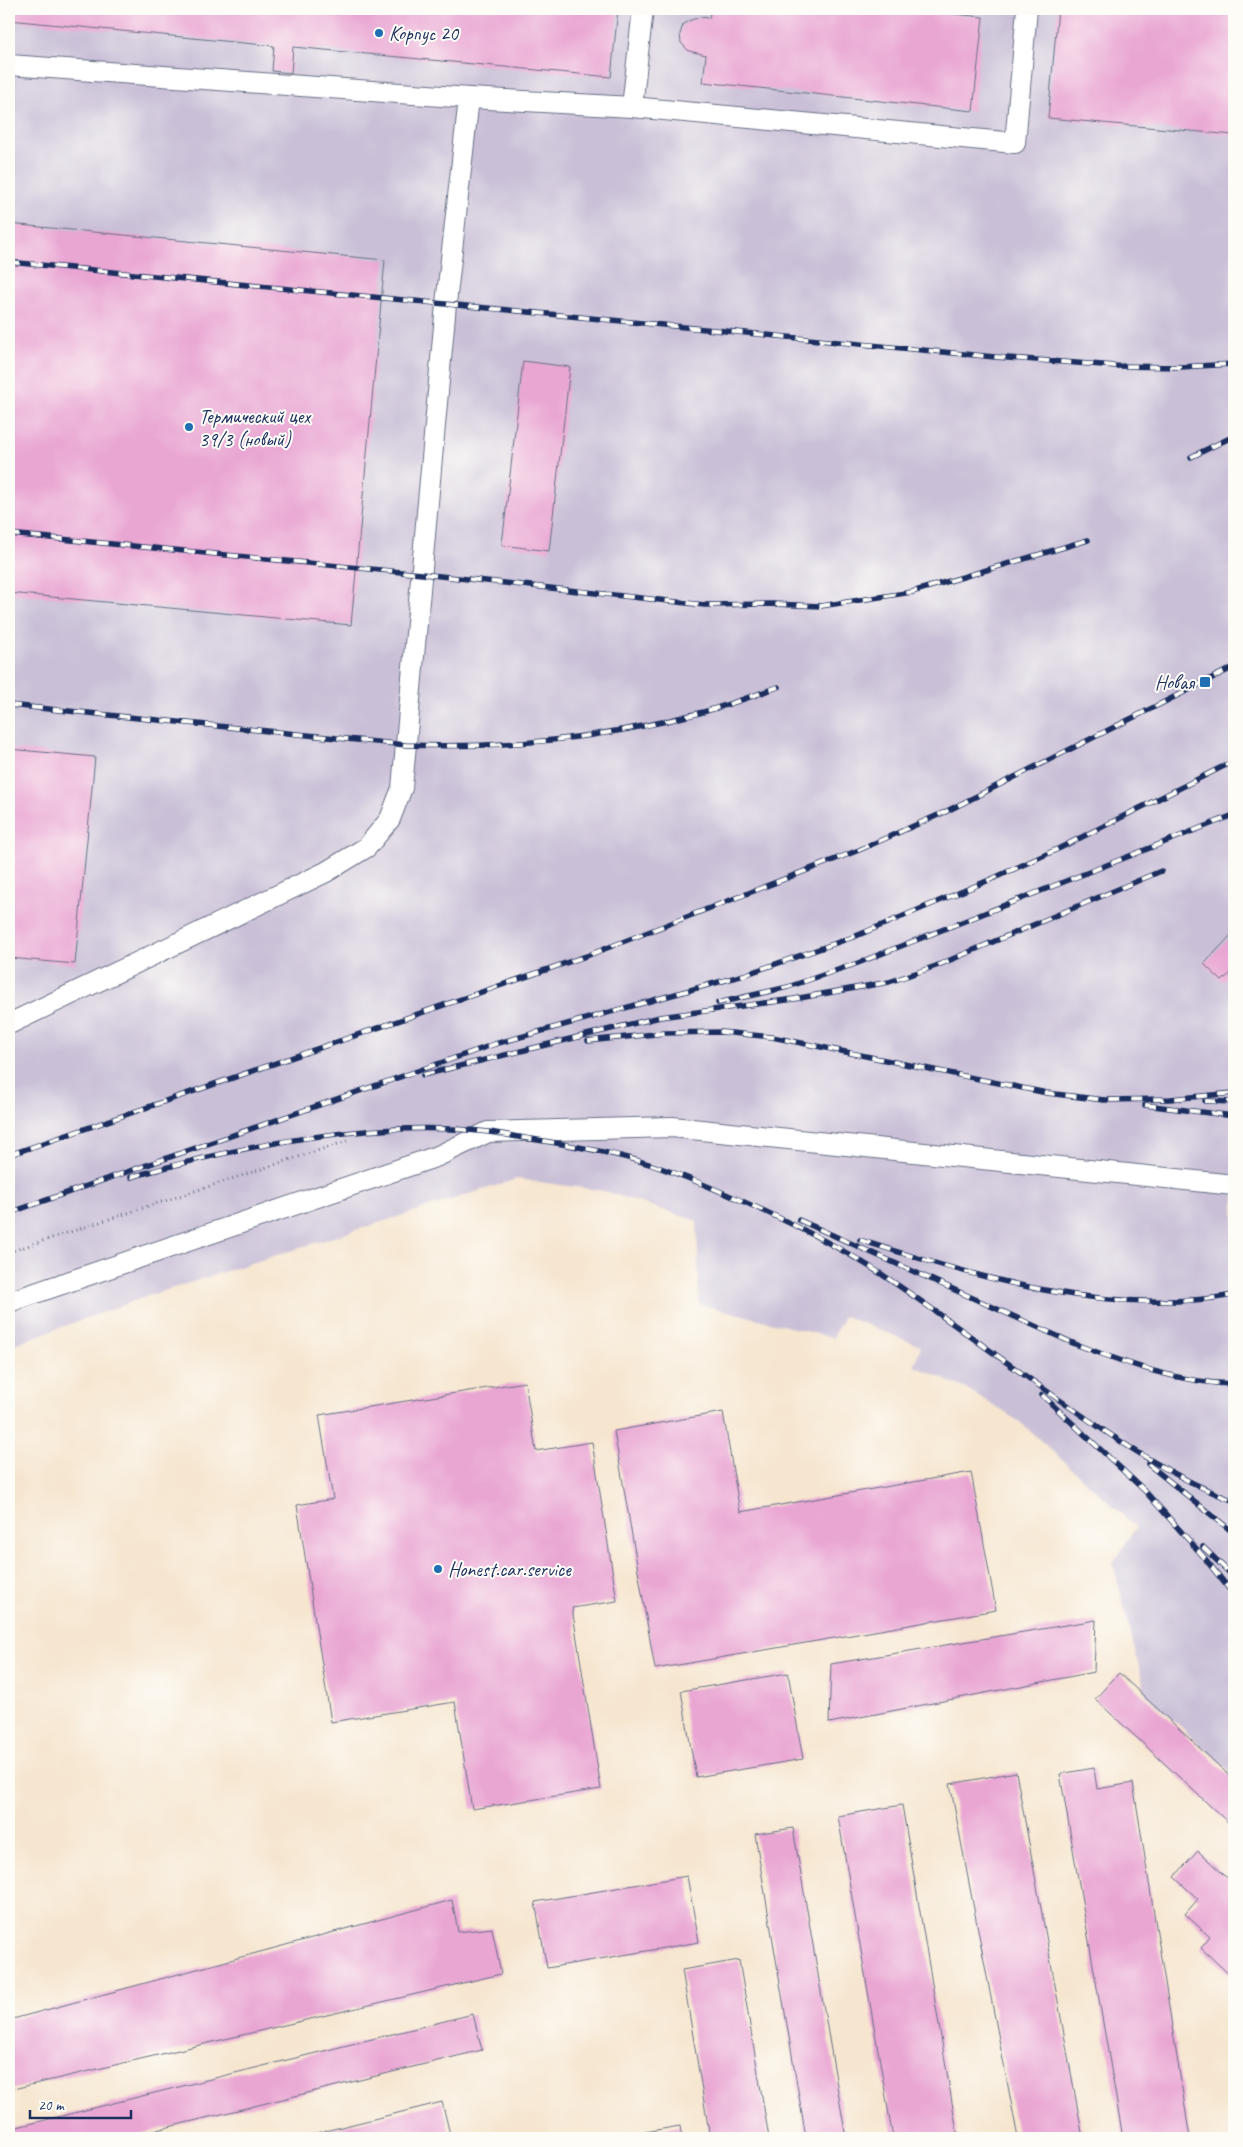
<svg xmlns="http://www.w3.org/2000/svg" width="1243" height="2147" font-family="Caveat,sans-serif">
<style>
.industrial{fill:#c9bfd7}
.building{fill:#e9a6d3}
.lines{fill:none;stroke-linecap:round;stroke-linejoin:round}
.lane-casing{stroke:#686f86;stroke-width:22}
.path{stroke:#686f86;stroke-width:3;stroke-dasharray:1 4;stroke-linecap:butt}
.lane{stroke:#fff;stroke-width:20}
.rail-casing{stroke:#1b2f5e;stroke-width:5.5}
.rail{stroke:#fdfcf7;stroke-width:4;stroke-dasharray:11;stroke-linecap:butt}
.poi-dot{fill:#1f6fb2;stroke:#fdfcf7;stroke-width:2}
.labels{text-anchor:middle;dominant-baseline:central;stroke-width:4;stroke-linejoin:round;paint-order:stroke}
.poi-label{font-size:20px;fill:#1b2f5e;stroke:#fdfcf7;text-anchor:start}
</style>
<rect width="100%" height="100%" fill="#fdfcf7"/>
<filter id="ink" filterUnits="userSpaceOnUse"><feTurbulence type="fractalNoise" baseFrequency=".02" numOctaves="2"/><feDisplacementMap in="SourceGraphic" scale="10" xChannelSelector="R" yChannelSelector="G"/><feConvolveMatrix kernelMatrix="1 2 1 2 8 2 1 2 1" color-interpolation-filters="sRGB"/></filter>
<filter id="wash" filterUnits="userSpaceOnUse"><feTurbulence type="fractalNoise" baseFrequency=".0096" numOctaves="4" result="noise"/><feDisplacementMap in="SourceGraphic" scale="20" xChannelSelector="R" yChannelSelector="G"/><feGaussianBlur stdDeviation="1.12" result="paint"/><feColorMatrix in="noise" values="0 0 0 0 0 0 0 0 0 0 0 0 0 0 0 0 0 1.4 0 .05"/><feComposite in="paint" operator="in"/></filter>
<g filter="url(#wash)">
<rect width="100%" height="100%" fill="#f6e6d0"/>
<!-- industrial -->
<path class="industrial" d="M9,9h1225v1766l-88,-80 -33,-132 23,-36 -116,-105 -51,-32 -55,-24 7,-20 -77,-30 -11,22 -134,-34 -2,-83 -93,-30 -87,-12 -369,117 -139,50z"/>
<g id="blocks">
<!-- building -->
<g class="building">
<path d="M9,9h609l-7,68 -318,-30 -2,26 -19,-2 2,-25 -265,-26z"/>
<path d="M711,9h194l78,8 -10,94 -270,-29 3,-27 -17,-4 -8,-8 -1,-9 3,-9 5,-4 12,-4 9,1z"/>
<path d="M1058,9h176v126l-186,-17z"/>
<path d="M9,224l376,36 -34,365 -342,-32z"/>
<path d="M523,361l47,6 -21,184 -47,-6z"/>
<path d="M9,749l86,8 -20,207 -66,-6z"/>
<path d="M1234,932v38l-12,11 -18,-17z"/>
<path d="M525,1382l11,69 56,-9 25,159 -45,7 29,181 -129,20 -17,-107 -124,20 -34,-217 36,-6 -14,-84z"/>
<path d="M723,1412l17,100 231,-40 25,138 -341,59 -41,-238z"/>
<path d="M1096,1620l-2,52 -265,51 2,-59z"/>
<path d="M788,1673l15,86 -107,18 -15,-86z"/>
<path d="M1119,1673l115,107v48l-139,-129z"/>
<path d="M1094,1768l3,21 36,-6 57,355h-67l-63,-364z"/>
<path d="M1016,1772l67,366h-65l-68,-354z"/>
<path d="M902,1805l56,333h-65l-55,-322z"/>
<path d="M793,1828l53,310h-40l-51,-304z"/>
<path d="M1198,1851l36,33v95l-33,-31 9,-11 -25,-23 13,-15 -24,-22z"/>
<path d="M687,1876l12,66 -152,26 -12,-66z"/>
<path d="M452,1900l6,32 34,-4 9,46 -492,116v-70z"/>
<path d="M739,1960l30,178h-59l-28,-168z"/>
<path d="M473,2014l9,36 -358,88h-115v-9z"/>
<path d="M442,2102l9,36h-154z"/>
<path d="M680,2126l2,12h-36l-1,-6z"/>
</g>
</g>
</g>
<g filter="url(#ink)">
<use href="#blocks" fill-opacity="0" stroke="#686f86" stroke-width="1"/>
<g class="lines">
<!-- lane casing -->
<g class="lane-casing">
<g id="lane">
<path d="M9,65l460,33 -23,206 -44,484 -12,31 -23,28 -41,25 -317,152"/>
<path d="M469,98l163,9 383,36 12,-134"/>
<path d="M632,107l11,-98"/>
<path d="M9,1302l429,-146 50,-24 184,-5 562,58"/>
</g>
</g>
<!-- path -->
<path class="path" d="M9,1252l338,-111"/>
<!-- lane -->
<use href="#lane" class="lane"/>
<!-- rail casing -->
<g class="rail-casing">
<g id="rail">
<path d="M9,262l986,95 121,9 64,1 54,-3"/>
<path d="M1191,457l43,-21"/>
<path d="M9,534l413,40 283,31 67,-1 49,2 91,-14 176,-52"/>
<path d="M9,705l397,40c96,4 200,-7 293,-32 27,-7 53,-17 79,-26"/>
<path d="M718,1003l70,-16 70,-24 373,-147"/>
<path d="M588,1041l77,-8 56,-1 51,5 275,56 57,7 66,-1 64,-6"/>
<path d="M423,1075l237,-58 134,-18 95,-17 47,-16 225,-95"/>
<path d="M1205,1101l29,1"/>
<path d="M1145,1105l89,11"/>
<path d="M9,1155l580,-200 270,-105 86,-38 289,-145"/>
<path d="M131,1177c113,-32 241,-58 358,-45 14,2 28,5 42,7 40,6 80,13 118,25 39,13 76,29 113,46 48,22 93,45 137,76 60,41 118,85 178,126 49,34 101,68 157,89"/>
<path d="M9,1213l486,-169 249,-69 112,-39 138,-58 66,-30 174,-87"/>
<path d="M799,1220l276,124c51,19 104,39 159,40"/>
<path d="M860,1240c120,38 247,77 374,55"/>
<path d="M1042,1395l102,95 59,66 31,39"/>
<path d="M1148,1464l86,69"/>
<path d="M1203,1547l31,30"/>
</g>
</g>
<!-- rail -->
<use href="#rail" class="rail"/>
</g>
</g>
<!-- markers -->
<g class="poi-dot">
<circle cx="379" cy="33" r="5"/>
<circle cx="189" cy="427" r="5"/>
<rect x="1199" y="676" width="12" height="12" rx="2.5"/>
<circle cx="438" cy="1569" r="5"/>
</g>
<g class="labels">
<!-- poi labels -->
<g class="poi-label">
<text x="389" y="33">Корпус 20</text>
<text x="199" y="416">Термический цех<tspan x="199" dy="23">39/3 (новый)</tspan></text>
<text x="1194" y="682" text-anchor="end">Новая</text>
<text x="448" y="1569">Honest.car.service</text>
</g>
</g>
<!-- margin -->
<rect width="1243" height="2147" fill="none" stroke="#fdfcf7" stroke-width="30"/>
<!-- scale -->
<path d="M30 2110v8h101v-8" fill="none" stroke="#1b2f5e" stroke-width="2.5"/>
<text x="38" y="2110" font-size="15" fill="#1b2f5e" stroke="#fdfcf7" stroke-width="4" paint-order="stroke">20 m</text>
</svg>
